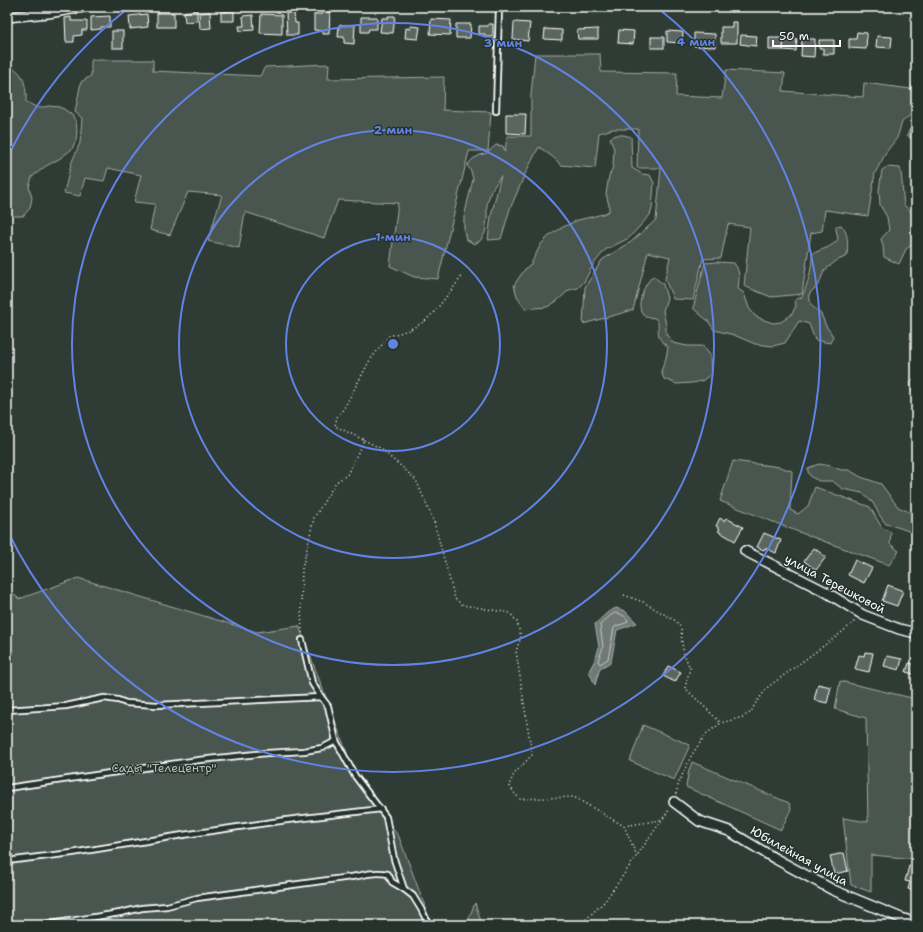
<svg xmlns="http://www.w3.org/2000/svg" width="923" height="932" font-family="'Shantell Sans',sans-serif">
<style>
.green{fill:#4a544f;stroke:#a4aaa7}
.water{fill:#707975;stroke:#a9afac}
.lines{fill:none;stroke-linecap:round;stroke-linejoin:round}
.shore{stroke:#c6c9c8;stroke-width:1}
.building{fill:#5b6661;stroke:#fff}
.service-casing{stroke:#fff;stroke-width:8}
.minor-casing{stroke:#fff;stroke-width:12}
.path{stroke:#fff;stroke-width:1.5;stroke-dasharray:1 3;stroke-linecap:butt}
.service{stroke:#26332d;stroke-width:4.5}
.minor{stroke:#26332d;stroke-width:9}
.ring{fill:none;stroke:#6183e4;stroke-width:2}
.labels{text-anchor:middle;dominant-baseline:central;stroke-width:3;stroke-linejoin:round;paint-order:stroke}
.street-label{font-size:12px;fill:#fff;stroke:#26332d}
.park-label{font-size:12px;fill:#b7bbb9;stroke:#26332d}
.centre{fill:#6183e4;stroke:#26332d;stroke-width:2}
.ring-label{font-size:12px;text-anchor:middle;font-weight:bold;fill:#6183e4;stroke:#26332d;stroke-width:3;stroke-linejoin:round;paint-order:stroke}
</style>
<rect width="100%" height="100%" fill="#2f3b35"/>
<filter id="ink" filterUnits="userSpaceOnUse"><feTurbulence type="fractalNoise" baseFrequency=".025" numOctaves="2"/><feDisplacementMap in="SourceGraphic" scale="8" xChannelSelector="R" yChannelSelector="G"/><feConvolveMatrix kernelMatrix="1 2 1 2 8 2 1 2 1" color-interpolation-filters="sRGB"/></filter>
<g filter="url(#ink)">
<!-- green -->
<g class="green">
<path d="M535,54h65l1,18 76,1 -1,23 46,2 4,-28 59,3 -2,18 80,6 1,-14 47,6 5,-17v38l-14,12 -5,16 -10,13 -12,22 -7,43 -43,-6 -3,21 -11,2 -9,61 -31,3 -27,-11 6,-59 -22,-3 -7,34 -18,1 -10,41 -20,-1 -8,-20 5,-22 -22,-5 -15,58 -50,14 2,-37 17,-27 29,-18 25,-22 5,-52h-24l1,-39h-25l-14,4 -4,35 -34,-3 -7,-7 -15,-11 -14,27 -15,35 -9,30 -13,1 3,-24 10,-40 -10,15 -4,13v14l-2,15 -5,8 -6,3 -8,-5 -2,-8v-14l9,-38 -2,-8 -4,-6 6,-6 7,-4 7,-2 9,-8 7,1 2,6 2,-16h24v-41z"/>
<path d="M91,60h62v11l107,5 5,-9 64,-3 -1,15 116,-2 -1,33 48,2 -3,39h-19l-31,128 -24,-2 -24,-11 8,-63 -60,-3 -14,38 -79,-26 -6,36 -31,-7 14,-46 -34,-3 -18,43 -20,-5 5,-26 -21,-2 7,-27 -33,-7 -4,13 -19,-3 -5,18 -16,-3 7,-29 9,-21 2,-25 -7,-6 6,-30 10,-6z"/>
<path d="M7,68c17,-2 20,22 19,34l12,6 11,-2 10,1 5,2 8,6 4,6 1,10 -1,9 -4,9 -13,10 -13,7 -14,11 -3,10 3,11 -2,10 -7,8h-16z"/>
<path d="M616,135h8l7,2 1,31 10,6 8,1 4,8 -2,26 -2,6 -21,23 -24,12 -12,15 -9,17 -6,6 -9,2 -12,11 -10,6 -22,2 -8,-13 -3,-11 11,-16 6,-5 10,-20 9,-9 13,-8 15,-7 25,-6 6,-3v-6l-3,-11 3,-18 4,-9 1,-18 -4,-11z"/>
<path d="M887,167l13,1c3,12 2,25 4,37l12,11v26l-10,7 -7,15 -15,-7 -1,-11 -2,-7 8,-9 -2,-13 -7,-12 -1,-15 3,-20z"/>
<path d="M841,225c8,8 7,20 6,31l-11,5 -12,10 -5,13 -10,10 2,11 10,9 5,12 7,10 -3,7 -15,-3 -6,-16 -10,-3 -14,22 -12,3 -18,-2 -21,-9 -20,-5 -5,-8 -16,-14 12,-45 11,-1 18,1c7,10 5,15 4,26l6,4 5,15 6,8 9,4 9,3 8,-1 10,-7 5,-9 -1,-6 7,-3c6,-14 10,-27 10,-43 9,-5 20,-6 26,-15l-2,-10v-3z"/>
<path d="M653,276l10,8 4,14 -4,13 3,14v9l7,9 14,3h16l7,9 1,19 -9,7 -10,2 -15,1 -13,-5 -3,-8 5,-13 2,-11c-12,-10 -9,-11 -10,-25l-3,-4 -10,-1c-1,-2 -3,-4 -4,-6 -4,-10 4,-28 12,-35z"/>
<path d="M916,376v16l-5,-2 -1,-8z"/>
<path d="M733,461l47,6 12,4 -2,39 8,4 10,-8 7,-19 55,20 12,21 9,4 -1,12 9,7 -10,14 -93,-34 -76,-30z"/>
<path d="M819,464l12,2 10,4h8l12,7 20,7 17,23 18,8v18l-5,-1 -14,-5 -11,-3 -6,-8 -7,-13 -11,-10 -19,-4 -11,-8h-13l-8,-4 -3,-5v-4z"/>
<path d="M78,578l179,54 42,-6 59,156 41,55 33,88h-425v-337l12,11z"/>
<path d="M840,681l76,18v160l-45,-4v37l-20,-7 -8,-67 25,4 -2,-104 -31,-9z"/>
<path d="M643,725l47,20 -16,35 -44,-19z"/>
<path d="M692,762l97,41 2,6 -10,21 -95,-43 2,-13z"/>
<path d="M475,903l7,22h-16z"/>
</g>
<!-- water -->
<g class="water">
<path d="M916,120v23l-9,-8 3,-6z"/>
<path d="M616,608l9,3 12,12 -20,7 -6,32 -11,6 -5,17 -6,-14 7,-13 3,-11 -4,-23 13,-12z"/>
</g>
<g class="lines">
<!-- shore -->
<path class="shore" d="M615,613c5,0 11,3 13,8l-2,2 -10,3 -2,2 -6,31 -8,5 -2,-3 5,-14 -3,-22 10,-9z"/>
</g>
<!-- building -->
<g class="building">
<path d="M197,10v11l-12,1 -1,-10z"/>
<path d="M234,11v10h-13v-9z"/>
<path d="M210,12l1,16 -11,1 -1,-16z"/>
<path d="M322,12h8l-1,22h-6v-3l-9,-1v-16h8z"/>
<rect x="157" y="13" width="17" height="14"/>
<path d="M286,13h8l1,10h3v12h-11z"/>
<path d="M147,14l1,13 -18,2 -1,-13z"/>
<path d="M261,14l21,1v19l-22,-1z"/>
<path d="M253,15l1,15 -14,1 -1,-5h5l-1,-10z"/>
<path d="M110,16v11h-9v2l-10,1v-13z"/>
<path d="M388,16h7l-2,17 -13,-1 2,-14h6z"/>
<path d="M71,17v4h16v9h-5v5l-8,1v6h-8l-1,-24z"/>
<path d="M361,17h16v12h-8l-1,3h-7z"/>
<path d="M431,19l20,1 -1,15 -20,-1z"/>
<path d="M514,22l16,1 -2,18 -15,-2z"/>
<path d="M732,22h5v21h-16v-16h11z"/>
<path d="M456,24h15l-1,14h-14z"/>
<path d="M488,24h5v13h-8v-3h-6v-8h9z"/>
<path d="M339,25h16l-1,19 -10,-1v-6h-6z"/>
<path d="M410,26l10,1 -2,12 -13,-1 1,-10 4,1z"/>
<path d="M545,29l17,1v10l-18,-1z"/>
<path d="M598,29v10h-20l-1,-9z"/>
<path d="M619,30l15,1 -1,13 -15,-1z"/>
<rect x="112" y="31" width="11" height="17"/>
<path d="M667,31l16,1 -1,11 -15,-1z"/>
<path d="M857,32l10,1 -1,16 -17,-1v-9h7z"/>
<path d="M694,33l21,1v13l-21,-1z"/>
<path d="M741,35l16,1 -1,10 -16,-2z"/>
<path d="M877,36l15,1 -1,11 -15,-1z"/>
<rect x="651" y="37" width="13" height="11"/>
<path d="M769,38h15l-1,12h-14z"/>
<path d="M784,38l13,1 -1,12 -13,-1z"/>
<path d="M802,39h13l-1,18 -13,-1z"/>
<path d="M819,40h15v14h-11v-6h-4z"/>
<path d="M506,114h20l-1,20 -19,-1z"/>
<path d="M720,518l4,3 2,-3 17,9 -8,14 -17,-10 2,-2 -4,-3z"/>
<path d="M764,533l17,7 -5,13 -11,-5 -1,2 -7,-3z"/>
<path d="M814,548l12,9 -10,13 -12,-9z"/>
<path d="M855,560l17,8 -8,15 -16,-8z"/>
<path d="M888,585l15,6 -6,15 -15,-5z"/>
<path d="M865,652l8,1 -4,19 -14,-3 4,-14 5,1z"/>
<path d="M887,656l15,3 -3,11 -15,-4z"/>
<path d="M909,663l7,2v10l-10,-3z"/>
<path d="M668,666l13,6 -6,10 -12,-6z"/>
<path d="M818,684l13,3 -4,16 -13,-3z"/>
<path d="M844,853l4,18 -14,3 -4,-18z"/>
<path d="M909,866l7,2 -2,6 2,1v17l-8,-3 2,-7 -5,-1z"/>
</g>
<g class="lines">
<!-- service casing -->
<g class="service-casing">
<g id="service">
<path d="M496,111l3,-104"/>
<path d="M302,640l10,43 9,14"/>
<path d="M7,710l59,-4 38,-8 14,2 8,3 31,2 164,-8 7,9 8,35 19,35 31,41 8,42 10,30 9,7 8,13 8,16"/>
<path d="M7,788l192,-28 68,-7 37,-2 18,-3 14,-7"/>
<path d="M7,861l65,-8 111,-18 104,-15 94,-11"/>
<path d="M45,925l75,-12 22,-5 25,-2 30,-8 161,-22c11,-3 19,-4 30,-2l4,8 12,7"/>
</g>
</g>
<!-- minor casing -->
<g class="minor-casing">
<g id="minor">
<path d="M7,17l41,-4 35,-6"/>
<path d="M745,551l81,41 37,23 36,14 17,4"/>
<path d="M674,802l25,19 30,10 45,27 59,32 68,28 15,5"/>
</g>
</g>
<!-- path -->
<g class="path">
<path d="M364,440l18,9 9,9 10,8 15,14 18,42 21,77 8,6 47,8 7,9 4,15 -5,14 16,104 -18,19 -5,11 6,9 5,5 54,-2 50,29 13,30"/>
<path d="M624,595l19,7 33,19 5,7 1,16 2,10 6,14 -5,20 36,35"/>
<path d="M302,633l-1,-26 1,-38 12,-51 22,-36 11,-7 17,-35 -29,-14 2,-9 7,-9 26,-48 19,-24 20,-6 16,-9 11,-11 27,-35"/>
<path d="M676,794l3,-12 12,-26 15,-22 15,-11 22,-6 8,-5 4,-8 13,-17 73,-54 14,-12"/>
<path d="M624,826l37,-6"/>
<path d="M580,925l25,-24 64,-91"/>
</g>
<!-- service -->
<use href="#service" class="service"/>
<!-- minor -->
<use href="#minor" class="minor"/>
</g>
</g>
<!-- distance rings -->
<g class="ring">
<circle cx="393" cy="344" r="107"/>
<circle cx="393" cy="344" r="214"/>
<circle cx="393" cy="344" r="321"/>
<path d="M8 156A428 428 0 0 1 127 9M659 9A428 428 0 1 1 8 532"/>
</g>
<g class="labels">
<!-- street labels -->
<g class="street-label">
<text transform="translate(835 584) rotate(28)">улица Терешковой</text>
<text transform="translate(799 856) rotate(29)">Юбилейная улица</text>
</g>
<!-- park labels -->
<g class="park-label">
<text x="164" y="768">Сады "Телецентр"</text>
</g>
</g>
<circle cx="393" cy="344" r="6" class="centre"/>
<g class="ring-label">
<text x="696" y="46">4 мин</text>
<text x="503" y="47">3 мин</text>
<text x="393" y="134">2 мин</text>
<text x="393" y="241">1 мин</text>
</g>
<!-- margin -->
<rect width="923" height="932" fill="none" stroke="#26332d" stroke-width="24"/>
<rect x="12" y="12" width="899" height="908" fill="none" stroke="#fff" stroke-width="1.5" filter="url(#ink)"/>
<!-- scale -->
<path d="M773 40v6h67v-6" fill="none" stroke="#ffffff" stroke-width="2"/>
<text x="779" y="40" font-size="12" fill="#ffffff" stroke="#26332d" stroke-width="3" paint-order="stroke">50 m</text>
</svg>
